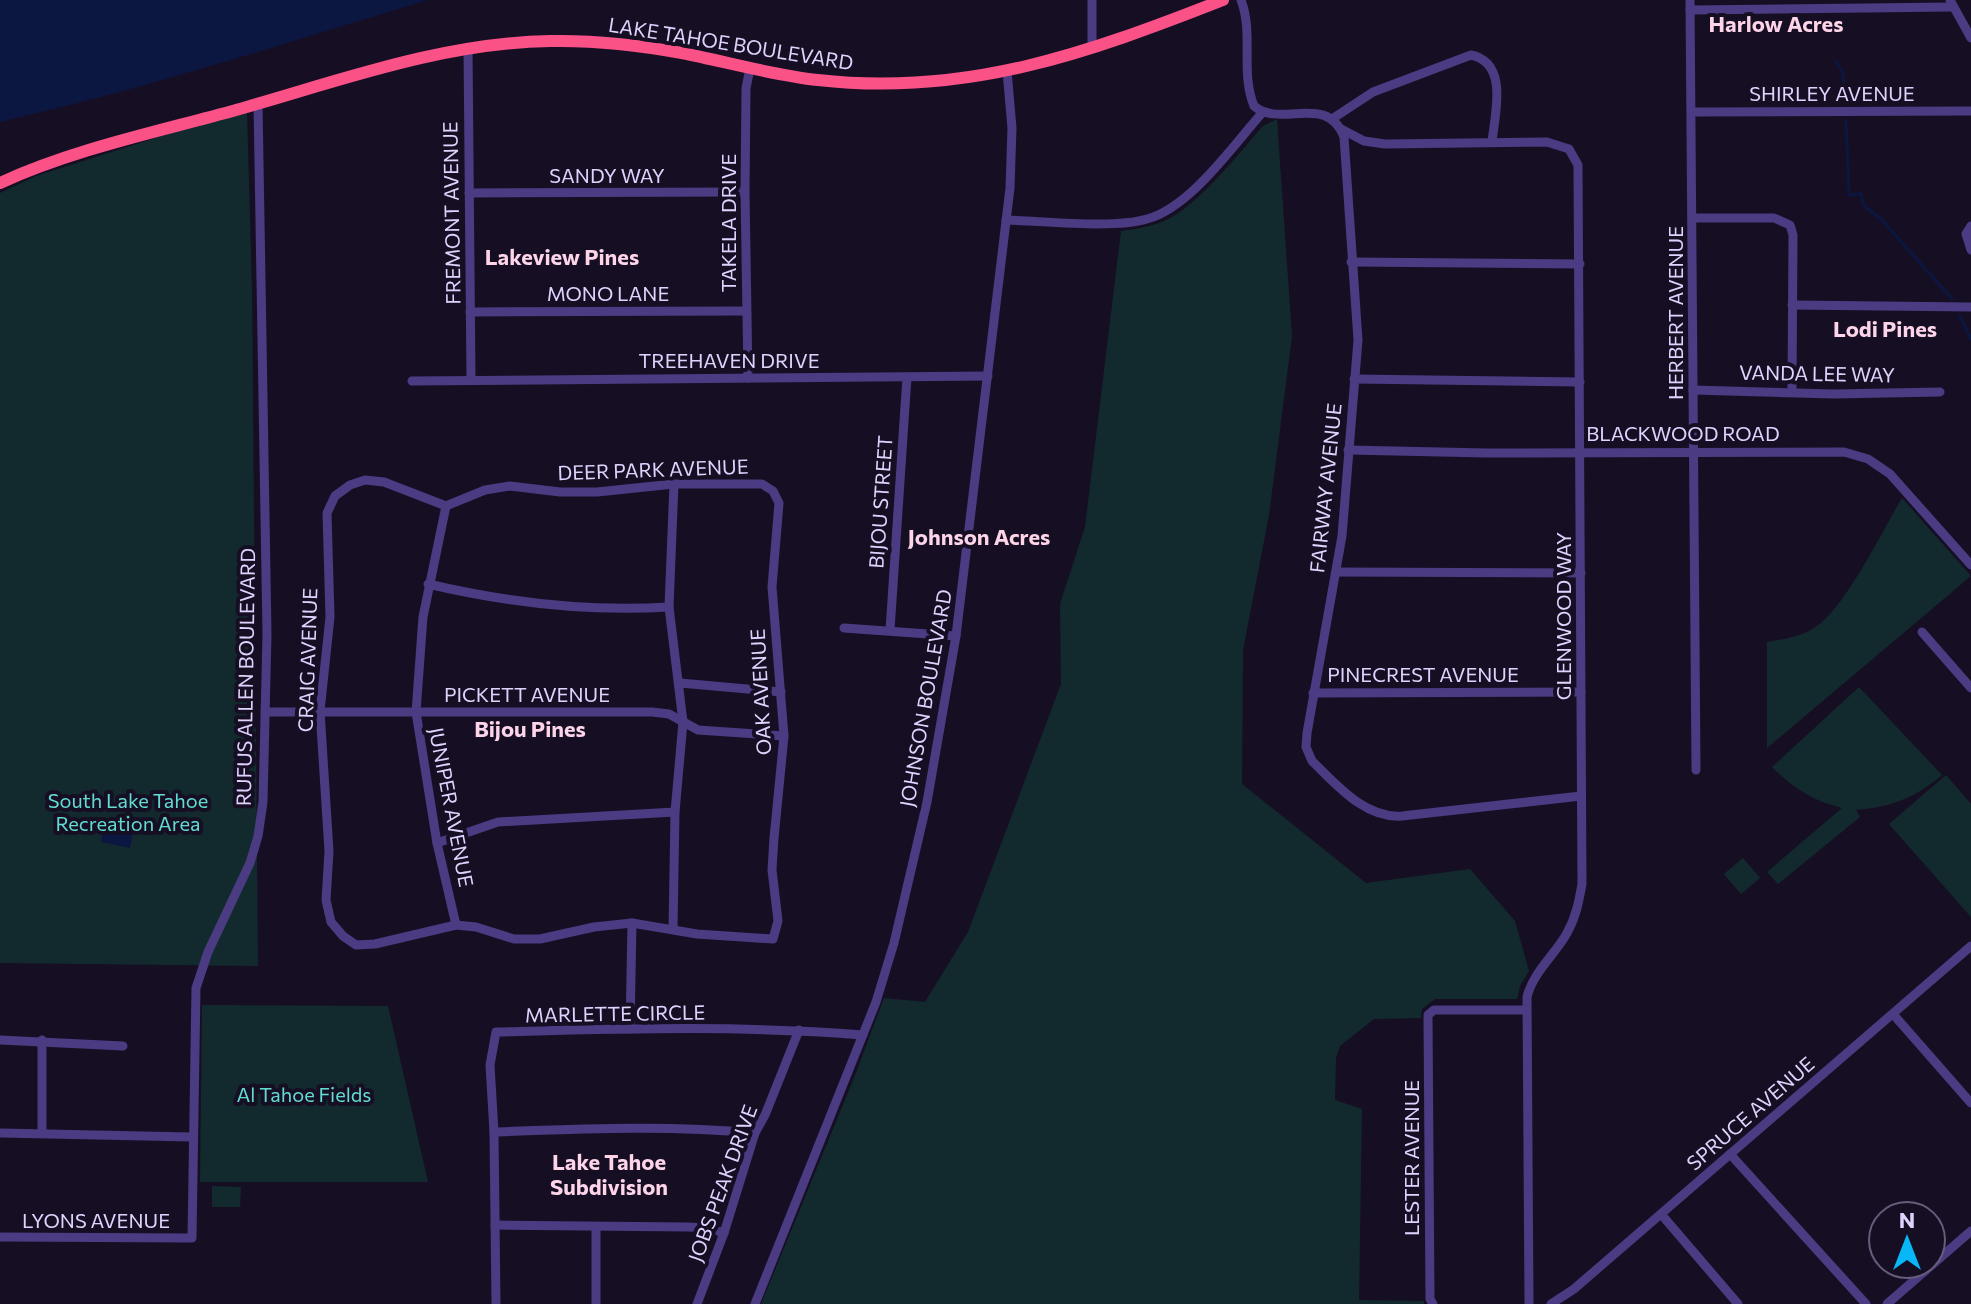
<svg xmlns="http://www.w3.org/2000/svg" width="1971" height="1304" font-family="Commissioner,sans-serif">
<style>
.green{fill:#122a2e}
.water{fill:#0b1641}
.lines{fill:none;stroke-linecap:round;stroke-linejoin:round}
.stream{stroke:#0b1641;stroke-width:3}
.minor{stroke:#4a3b82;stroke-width:9}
.highway{stroke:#fa5287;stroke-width:12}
.labels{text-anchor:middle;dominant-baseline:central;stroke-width:8;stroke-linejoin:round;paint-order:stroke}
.street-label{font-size:20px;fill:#dfd3fe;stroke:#160f24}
.park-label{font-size:20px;fill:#61dcd2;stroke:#160f24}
.neighbourhood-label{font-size:22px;font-weight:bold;fill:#fed5e8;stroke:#160f24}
</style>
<rect width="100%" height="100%" fill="#160f24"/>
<!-- green -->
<g class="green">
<path d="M234,113h13l5,178 6,675 -258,-3v-770l36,-17z"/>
<path d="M1277,119l15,217 -23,179 -26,135 -1,134 124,99 104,-14 45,52 14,50 -9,15 -3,13h-82l-13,10 -1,9 -47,1 -34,27 -4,12 -1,42 27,9 -3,191 65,1v3h-663l93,-226 30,-80 41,4 43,-70 93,-248 -1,-80 25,-77 36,-296c15,-2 29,-4 43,-10 32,-13 75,-68 99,-95z"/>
<path d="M1902,498l69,78 -204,172v-106c16,-3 33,-5 47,-14 31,-19 68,-97 88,-130z"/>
<path d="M1859,687l83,88c-27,23 -51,32 -86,35l4,7 -82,67 -11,-12 75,-64c-29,-7 -49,-20 -70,-41z"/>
<path d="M1946,775l25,29v113l-82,-93z"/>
<path d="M1743,858l17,20 -19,16 -17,-20z"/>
<path d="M202,1005l186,1 40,176h-228z"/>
<path d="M212,1186l29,1 -1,20h-28z"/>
</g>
<!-- water -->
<g class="water">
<path d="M0,0h428c-142,43 -283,89 -428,122z"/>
<path d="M104,824l30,5 -4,19 -29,-6z"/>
</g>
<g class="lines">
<!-- stream -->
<g class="stream">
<path d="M1836,61l7,12 2,30"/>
<path d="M1846,120l3,75 12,-1 3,12 18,14 70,79"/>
<path d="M1960,316l11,23"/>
</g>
<!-- minor -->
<g class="minor">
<path d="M1241,0c13,34 -1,72 13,106 27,23 73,-14 90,31l14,203 -16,196 -35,197 -1,14 6,14c25,24 53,58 90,55l179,-20"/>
<path d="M1690,0l6,770"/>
<path d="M1950,0l21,38"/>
<path d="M1690,10l263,-3"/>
<path d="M468,48l3,331"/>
<path d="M1092,49v-49"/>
<path d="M1692,112l279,-1"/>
<path d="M1332,119l41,-27 98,-37c38,8 24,58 21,87"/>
<path d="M1341,129l23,12 21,3 162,-2 22,7 9,16 4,719c-3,17 -6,33 -15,49 -12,22 -34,39 -40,64l2,307"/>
<path d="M469,193l276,-1"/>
<path d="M1693,218h81l16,7 3,10 -1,156"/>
<path d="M1006,220c38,1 108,9 141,-1 44,-12 86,-74 116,-107"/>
<path d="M1971,226l-5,8 5,16"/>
<path d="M1351,262l229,2"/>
<path d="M1792,305l179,2"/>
<path d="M470,312l276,-1"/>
<path d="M748,378l-3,-186 1,-104 4,-20"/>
<path d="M1354,379l226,3"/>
<path d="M412,381l576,-5"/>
<path d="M1693,390l141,4 106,-2"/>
<path d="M1348,450l139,3 357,-1 24,7 22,15 81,91"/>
<path d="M365,480l19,2 62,24 39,-16 25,-4 50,6h37l77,-8h88l11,7 6,12 -7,84 12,149 -10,102 -2,32 6,51 -5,18 -76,-5 -65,-11 -38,4 -54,12h-26l-38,-12 -20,-2 -81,19 -19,1 -13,-9 -12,-14 -5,-22 3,-49 -9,-140 10,-94 -3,-104 8,-17 15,-11z"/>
<path d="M446,506l-23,111 -7,95 21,131 19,82"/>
<path d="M1336,572l245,1"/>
<path d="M428,584c81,19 159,28 241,23"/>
<path d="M844,628l112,8"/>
<path d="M890,630l17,-253"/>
<path d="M1922,632l49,56"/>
<path d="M680,683l101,9"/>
<path d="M1313,693l268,-1"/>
<path d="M265,712h387l17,2 29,16 86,6"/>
<path d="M437,843l61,-21 177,-10"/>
<path d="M673,929l2,-117 8,-90 -14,-115 5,-123"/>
<path d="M1893,1014l78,89"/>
<path d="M630,1029l2,-106"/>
<path d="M0,1040l123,6"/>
<path d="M42,1040v93"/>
<path d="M494,1132c87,-3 174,-7 261,1"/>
<path d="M0,1133l192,4"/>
<path d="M1730,1154l136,150"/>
<path d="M1661,1214l77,90"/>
<path d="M495,1225l193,2 20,1 16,5"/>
<path d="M0,1237l192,1 4,-250 12,-36 42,-89 8,-27 5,-34 4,-168 -9,-531"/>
<path d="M496,1304l-2,-172 -4,-67 6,-33c122,-3 245,-7 367,3"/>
<path d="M596,1304v-77"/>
<path d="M697,1304l27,-71 31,-100 10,-18 34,-85"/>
<path d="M755,1304l121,-302 18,-59 33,-141 29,-166 54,-448 2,-60 -5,-57"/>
<path d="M1433,1304l-3,-5 -2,-284 6,-5h92"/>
<path d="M1551,1304l23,-15 397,-343"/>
<path d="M1887,1304l84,-73"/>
</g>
<!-- highway -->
<path class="highway" d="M0,183c74,-34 157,-51 236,-73 103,-29 205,-67 314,-69 44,-1 88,4 132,12 45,9 90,22 136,27 148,17 270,-27 405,-80"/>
</g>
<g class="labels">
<!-- street labels -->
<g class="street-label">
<text transform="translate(731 43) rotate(9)">LAKE TAHOE BOULEVARD</text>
<text x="1832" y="93">SHIRLEY AVENUE</text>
<text x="607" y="175">SANDY WAY</text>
<text transform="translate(451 213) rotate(-91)">FREMONT AVENUE</text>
<text transform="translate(728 223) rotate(-90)">TAKELA DRIVE</text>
<text x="608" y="293">MONO LANE</text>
<text transform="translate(1675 313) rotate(-90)">HERBERT AVENUE</text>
<text x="729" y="360">TREEHAVEN DRIVE</text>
<text transform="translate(1817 373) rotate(1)">VANDA LEE WAY</text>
<text x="1683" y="433">BLACKWOOD ROAD</text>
<text transform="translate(653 469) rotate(-2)">DEER PARK AVENUE</text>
<text transform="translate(1325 488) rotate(-84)">FAIRWAY AVENUE</text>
<text transform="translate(880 502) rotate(-86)">BIJOU STREET</text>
<text transform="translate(1563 616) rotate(-90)">GLENWOOD WAY</text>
<text transform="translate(307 660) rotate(-88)">CRAIG AVENUE</text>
<text x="1423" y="674">PINECREST AVENUE</text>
<text transform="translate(245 677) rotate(-89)">RUFUS ALLEN BOULEVARD</text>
<text transform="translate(760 692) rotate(-93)">OAK AVENUE</text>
<text x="527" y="694">PICKETT AVENUE</text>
<text transform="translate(925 698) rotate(-80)">JOHNSON BOULEVARD</text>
<text transform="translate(452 807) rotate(79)">JUNIPER AVENUE</text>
<text transform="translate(615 1013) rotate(-1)">MARLETTE CIRCLE</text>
<text transform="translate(1750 1113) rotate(-41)">SPRUCE AVENUE</text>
<text transform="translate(1411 1158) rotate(-90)">LESTER AVENUE</text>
<text transform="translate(722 1183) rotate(-70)">JOBS PEAK DRIVE</text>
<text x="96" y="1220">LYONS AVENUE</text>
</g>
<!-- park labels -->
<g class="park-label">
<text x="128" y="800">South Lake Tahoe<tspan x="128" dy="23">Recreation Area</tspan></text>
<text x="304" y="1094">Al Tahoe Fields</text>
</g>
<!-- neighbourhood labels -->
<g class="neighbourhood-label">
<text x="1776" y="23">Harlow Acres</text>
<text x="562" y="256">Lakeview Pines</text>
<text x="1885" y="328">Lodi Pines</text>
<text x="979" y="536">Johnson Acres</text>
<text x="530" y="728">Bijou Pines</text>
<text x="609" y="1161">Lake Tahoe<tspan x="609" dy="25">Subdivision</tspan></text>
</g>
</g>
<!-- north arrow -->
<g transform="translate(1907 1240)"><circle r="38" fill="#160f24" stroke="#665d7b" stroke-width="2"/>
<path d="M0-6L14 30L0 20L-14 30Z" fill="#07b7f6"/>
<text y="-12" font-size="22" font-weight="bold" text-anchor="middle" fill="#dfd3fe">N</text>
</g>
</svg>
